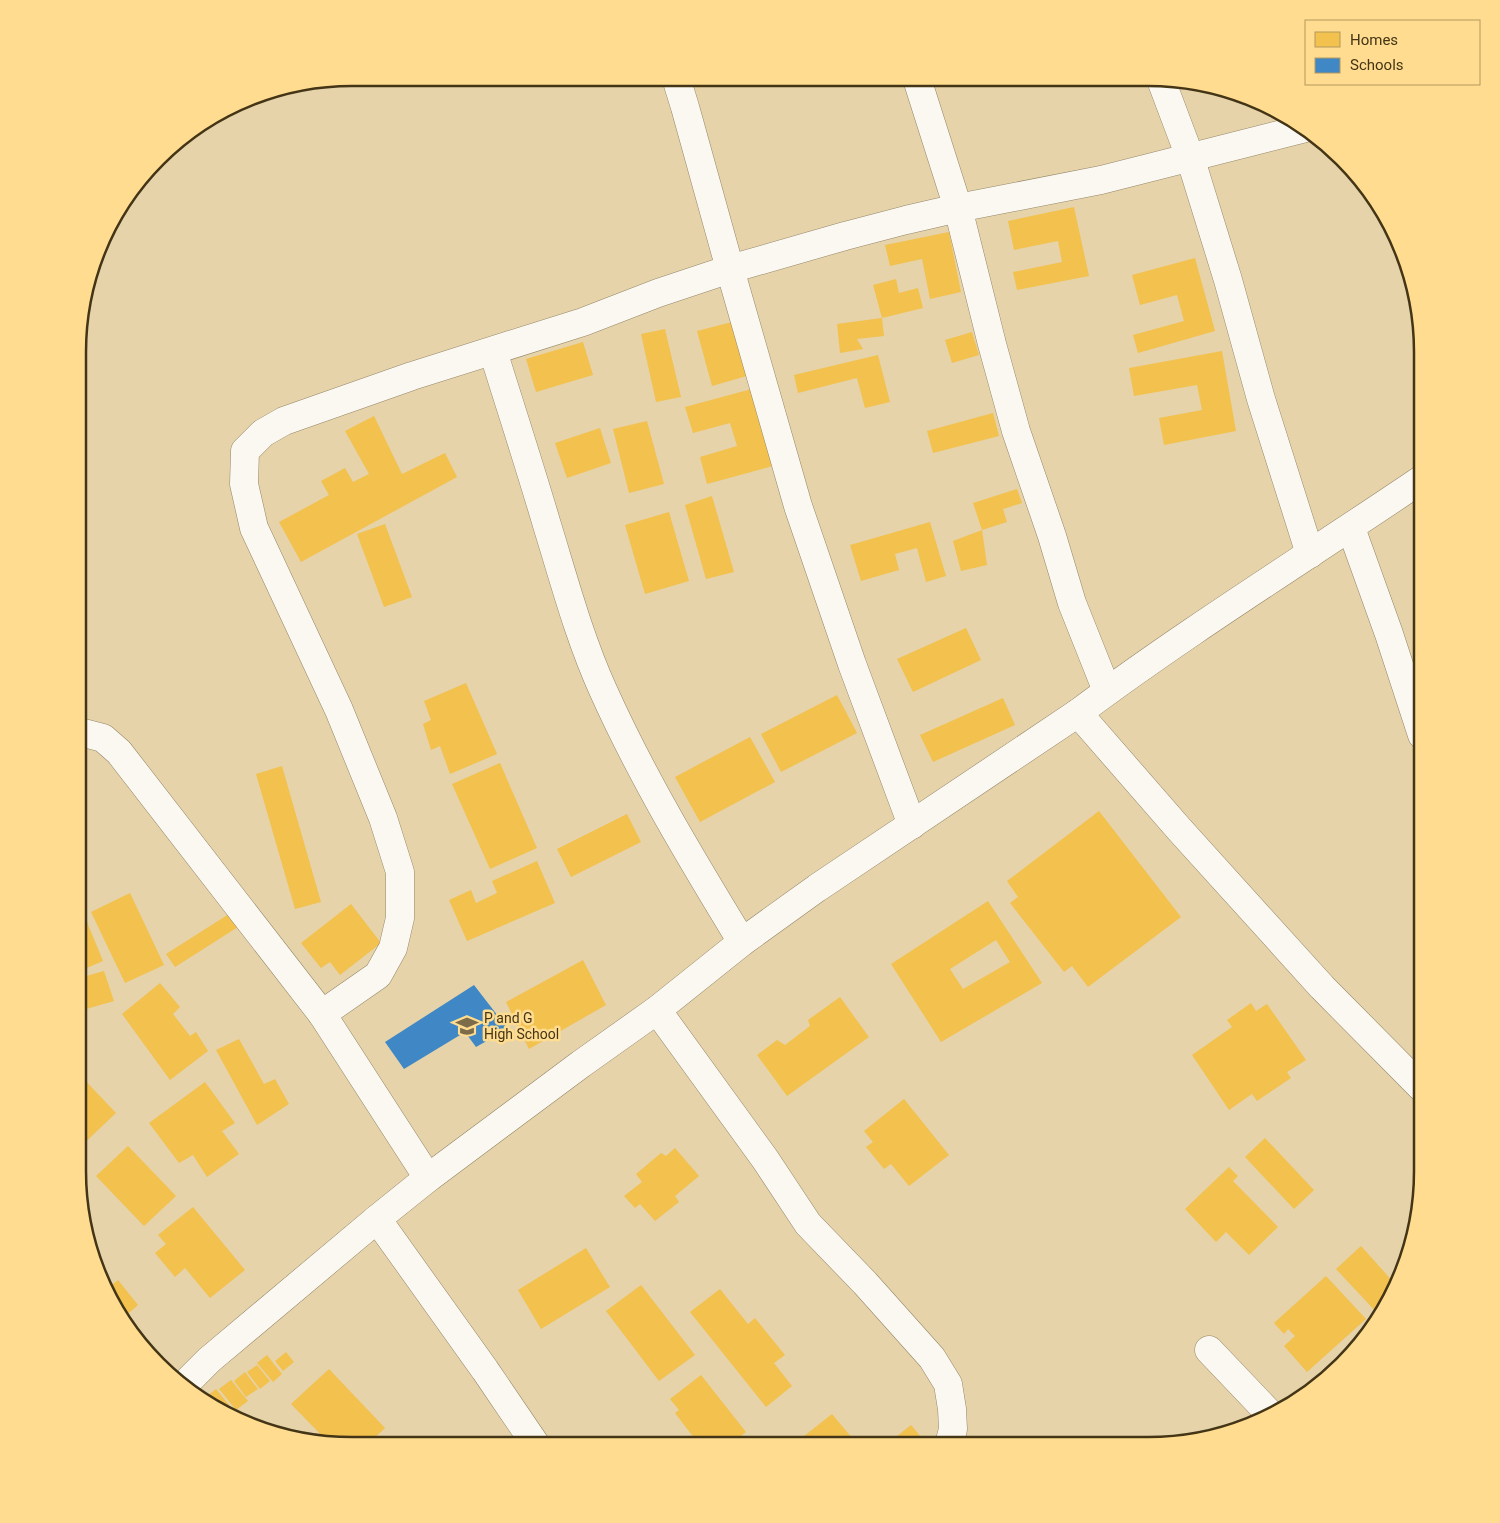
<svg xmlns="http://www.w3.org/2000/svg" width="1500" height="1523" font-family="Roboto,sans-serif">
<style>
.homes{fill:#f2c14e;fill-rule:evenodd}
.schools{fill:#3f88c5}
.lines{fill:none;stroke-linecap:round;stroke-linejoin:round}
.minor-casing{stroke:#948768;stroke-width:29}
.minor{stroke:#fbf8f2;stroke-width:28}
.labels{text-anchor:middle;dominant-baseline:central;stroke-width:5;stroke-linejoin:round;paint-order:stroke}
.poi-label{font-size:14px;fill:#433515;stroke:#ffdc90;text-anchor:start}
.rim{fill:none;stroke:#433515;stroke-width:2.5}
</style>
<rect width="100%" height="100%" fill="#e6d3a9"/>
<!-- homes -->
<g class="homes">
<path d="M1074,207l15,69 -72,14 -4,-18 49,-10 -4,-21 -44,9 -6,-29z"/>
<path d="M949,232l12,60 -31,7 -8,-40 -32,7 -5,-21z"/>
<path d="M1195,258l20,73 -77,22 -5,-18 51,-14 -7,-26 -37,10 -8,-30z"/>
<path d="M896,279l3,14 19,-5 5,20 -41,10 2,18 -27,3 6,10 -23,4 -3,-29 45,-6 -9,-33z"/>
<path d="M736,321l14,54 -38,11 -15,-55z"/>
<path d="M665,329l16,68 -25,5 -15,-68z"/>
<path d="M972,332l7,23 -27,8 -7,-23z"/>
<path d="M583,342l10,33 -57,17 -10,-33z"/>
<path d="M1222,351l14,80 -72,14 -5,-27 43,-8 -5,-25 -63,11 -5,-28z"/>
<path d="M878,355l12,47 -25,6 -8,-30 -59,15 -4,-18z"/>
<path d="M759,387l21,77 -73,20 -7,-27 37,-11 -7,-23 -37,10 -8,-26z"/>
<path d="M993,413l6,23 -66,17 -6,-22z"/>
<path d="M374,416l28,58 43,-21 12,24 -156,85 -22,-40 50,-27 -8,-14 24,-13 8,14 16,-8 -24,-43z"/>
<path d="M647,421l17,63 -35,9 -16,-64z"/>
<path d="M600,428l11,35 -44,15 -12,-35z"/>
<path d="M1017,489l5,14 -19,6 4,13 -25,8 -9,-27z"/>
<path d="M712,496l22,76 -28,7 -21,-74z"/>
<path d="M669,512l20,69 -44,13 -20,-69z"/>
<path d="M930,522l16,54 -20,6 -9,-34 -22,6 4,16 -38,11 -11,-36z"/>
<path d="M385,524l27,73 -28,10 -27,-73z"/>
<path d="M982,530l5,35 -26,6 -8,-30z"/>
<path d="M966,628l15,32 -68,32 -16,-33z"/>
<path d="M466,683l31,71 -47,20 -10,-28 -9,4 -8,-26 8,-4 -7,-19z"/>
<path d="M837,695l20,38 -76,39 -20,-38z"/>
<path d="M1003,698l12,27 -82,37 -13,-27z"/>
<path d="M750,737l25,45 -75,40 -25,-45z"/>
<path d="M500,763l37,85 -47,21 -38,-85z"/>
<path d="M282,766l39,136 -26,7 -39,-135z"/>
<path d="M1099,811l82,106 -93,70 -16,-21 -8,6 -54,-69 8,-6 -11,-16z"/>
<path d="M627,814l14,28 -70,35 -14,-28z"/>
<path d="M537,861l18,42 -88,38 -18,-41 22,-10 5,13 21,-10 -5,-12z"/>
<path d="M130,893l34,72 -39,18 -34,-71z"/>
<path d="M988,901l54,82 -101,59 -50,-78zM996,940l14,22 -47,27 -13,-20z"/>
<path d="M351,904l30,39 -41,32 -10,-13 -9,6 -20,-25z"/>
<path d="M80,905l23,56 -21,9 -3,-6z"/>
<path d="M229,914l9,13 -63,40 -9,-13z"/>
<path d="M583,960l23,45 -77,44 -23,-47z"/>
<path d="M104,971l10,30 -35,10v-33z"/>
<path d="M160,983l20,24 -7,7 17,22 6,-4 12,19 -38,29 -48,-66z"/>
<path d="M840,997l29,40 -82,59 -30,-41 20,-15 8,5 25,-19 -2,-6z"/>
<path d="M1251,1003l5,8 11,-7 39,56 -19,12 4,6 -34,23 -5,-7 -23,16 -37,-55 40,-28 -5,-7z"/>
<path d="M239,1039l25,45 11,-5 14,25 -32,21 -41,-75z"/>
<path d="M79,1074l37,39 -38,36z"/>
<path d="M205,1082l30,41 -13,8 17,23 -32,23 -14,-22 -14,8 -30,-40z"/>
<path d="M904,1099l45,56 -40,31 -18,-22 -7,5 -18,-22 7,-5 -9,-11z"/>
<path d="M1265,1138l49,52 -20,19 -49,-52z"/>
<path d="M128,1146l48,50 -32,30 -48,-50z"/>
<path d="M675,1148l24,28 -24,20 4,6 -24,19 -15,-17 -5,4 -11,-12 18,-14 -6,-8 25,-21 5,3z"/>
<path d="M1229,1167l9,9 -5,5 45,46 -29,28 -23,-23 -10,10 -31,-33z"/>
<path d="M193,1207l52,63 -35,28 -25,-30 -10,9 -20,-24 11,-9 -8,-9z"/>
<path d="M89,1246l9,10 -5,5 -1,-1z"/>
<path d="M1361,1246l35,39 -2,8 -15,22 -43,-46z"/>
<path d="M586,1248l24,39 -69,42 -23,-39z"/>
<path d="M1326,1276l40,43 -59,53 -23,-26 11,-10 -7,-7 -4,5 -10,-11z"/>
<path d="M118,1280l20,25 -15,13 -15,-30z"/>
<path d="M641,1285l54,70 -36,26 -53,-70z"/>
<path d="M720,1289l28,35 7,-6 30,37 -11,8 18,23 -26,21 -76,-95z"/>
<path d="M286,1352l8,10 -11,9 -8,-10z"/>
<path d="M267,1355l15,19 -9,8 -16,-19z"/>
<path d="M257,1365l13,16 -10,8 -13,-17z"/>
<path d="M329,1369l56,59 -18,17 -37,-1 -39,-40z"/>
<path d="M245,1372l13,17 -12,8 -12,-16z"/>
<path d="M701,1375l45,57 -16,13h-22l-5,-6 -5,4 -23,-30 4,-3 -9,-11z"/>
<path d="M231,1380l17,21 -12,9 -17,-21z"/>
<path d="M216,1389l14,17 -7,6 -3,-1 -13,-15z"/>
<path d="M832,1414l26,31h-63l-1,-1z"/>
<path d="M911,1425l15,18 -2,2h-38z"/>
</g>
<!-- schools -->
<path class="schools" d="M474,985l34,44 -32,18 -11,-15 -61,37 -19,-27z"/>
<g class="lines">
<!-- minor casing -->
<g class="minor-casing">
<g id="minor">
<path d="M676,78l9,29 45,162 68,237 54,158 60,161"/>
<path d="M917,79l41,129 34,136 24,87 36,105 20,67 35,88"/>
<path d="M1161,80l29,77 38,123 33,119 49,155"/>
<path d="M493,351c18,58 37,116 54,174 17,55 32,112 56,165 39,87 89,170 139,252"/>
<path d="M1351,528l38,106 33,101"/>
<path d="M1078,713l101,116 143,158 100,101"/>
<path d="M80,732l23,6 16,14 203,262 106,164"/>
<path d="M657,1010l108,149 43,65 57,59 67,75 16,26 4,25 1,20 -4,16"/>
<path d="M322,1014l56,-39 15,-27 7,-30v-46l-17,-54 -44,-108 -85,-182 -10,-44 1,-33 18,-18 21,-12 128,-45 171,-54 75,-29 72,-24 115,-33 61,-16 52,-12 143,-28 201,-51"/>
<path d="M377,1219l108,151 51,75"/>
<path d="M1209,1350l60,63"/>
<path d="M186,1383l23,-23 168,-141 51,-41 153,-114 76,-54 85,-68 75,-54 261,-175c111,-83 229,-156 344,-234"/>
</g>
</g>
<!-- minor -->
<use href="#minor" class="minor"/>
</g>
<!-- icons -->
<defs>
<g id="school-bare" transform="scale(1.725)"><path d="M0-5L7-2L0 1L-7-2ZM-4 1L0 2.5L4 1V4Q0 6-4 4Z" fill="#7c6c49" stroke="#ffdc90" stroke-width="2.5" paint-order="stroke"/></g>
</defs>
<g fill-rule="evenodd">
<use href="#school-bare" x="467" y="1026"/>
</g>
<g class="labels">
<!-- poi labels -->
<g class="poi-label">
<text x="484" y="1018">P and G<tspan x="484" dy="16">High School</tspan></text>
</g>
</g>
<!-- crop -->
<path d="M0 0H1500V1523H0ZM352 86H1148A266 266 0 0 1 1414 352V1171A266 266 0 0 1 1148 1437H352A266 266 0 0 1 86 1171V352A266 266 0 0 1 352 86Z" fill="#ffdc90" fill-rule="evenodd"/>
<path class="rim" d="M352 86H1148A266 266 0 0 1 1414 352V1171A266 266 0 0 1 1148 1437H352A266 266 0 0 1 86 1171V352A266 266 0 0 1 352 86Z"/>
<!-- legend -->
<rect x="1305" y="20" width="175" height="65" fill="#ffdc90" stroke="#b4995f"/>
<rect x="1315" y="32" width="25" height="15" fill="#f2c14e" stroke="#b4995f"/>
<text x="1350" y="45" font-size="15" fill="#433515">Homes</text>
<rect x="1315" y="58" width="25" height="15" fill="#3f88c5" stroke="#b4995f"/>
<text x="1350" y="70" font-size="15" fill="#433515">Schools</text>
</svg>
